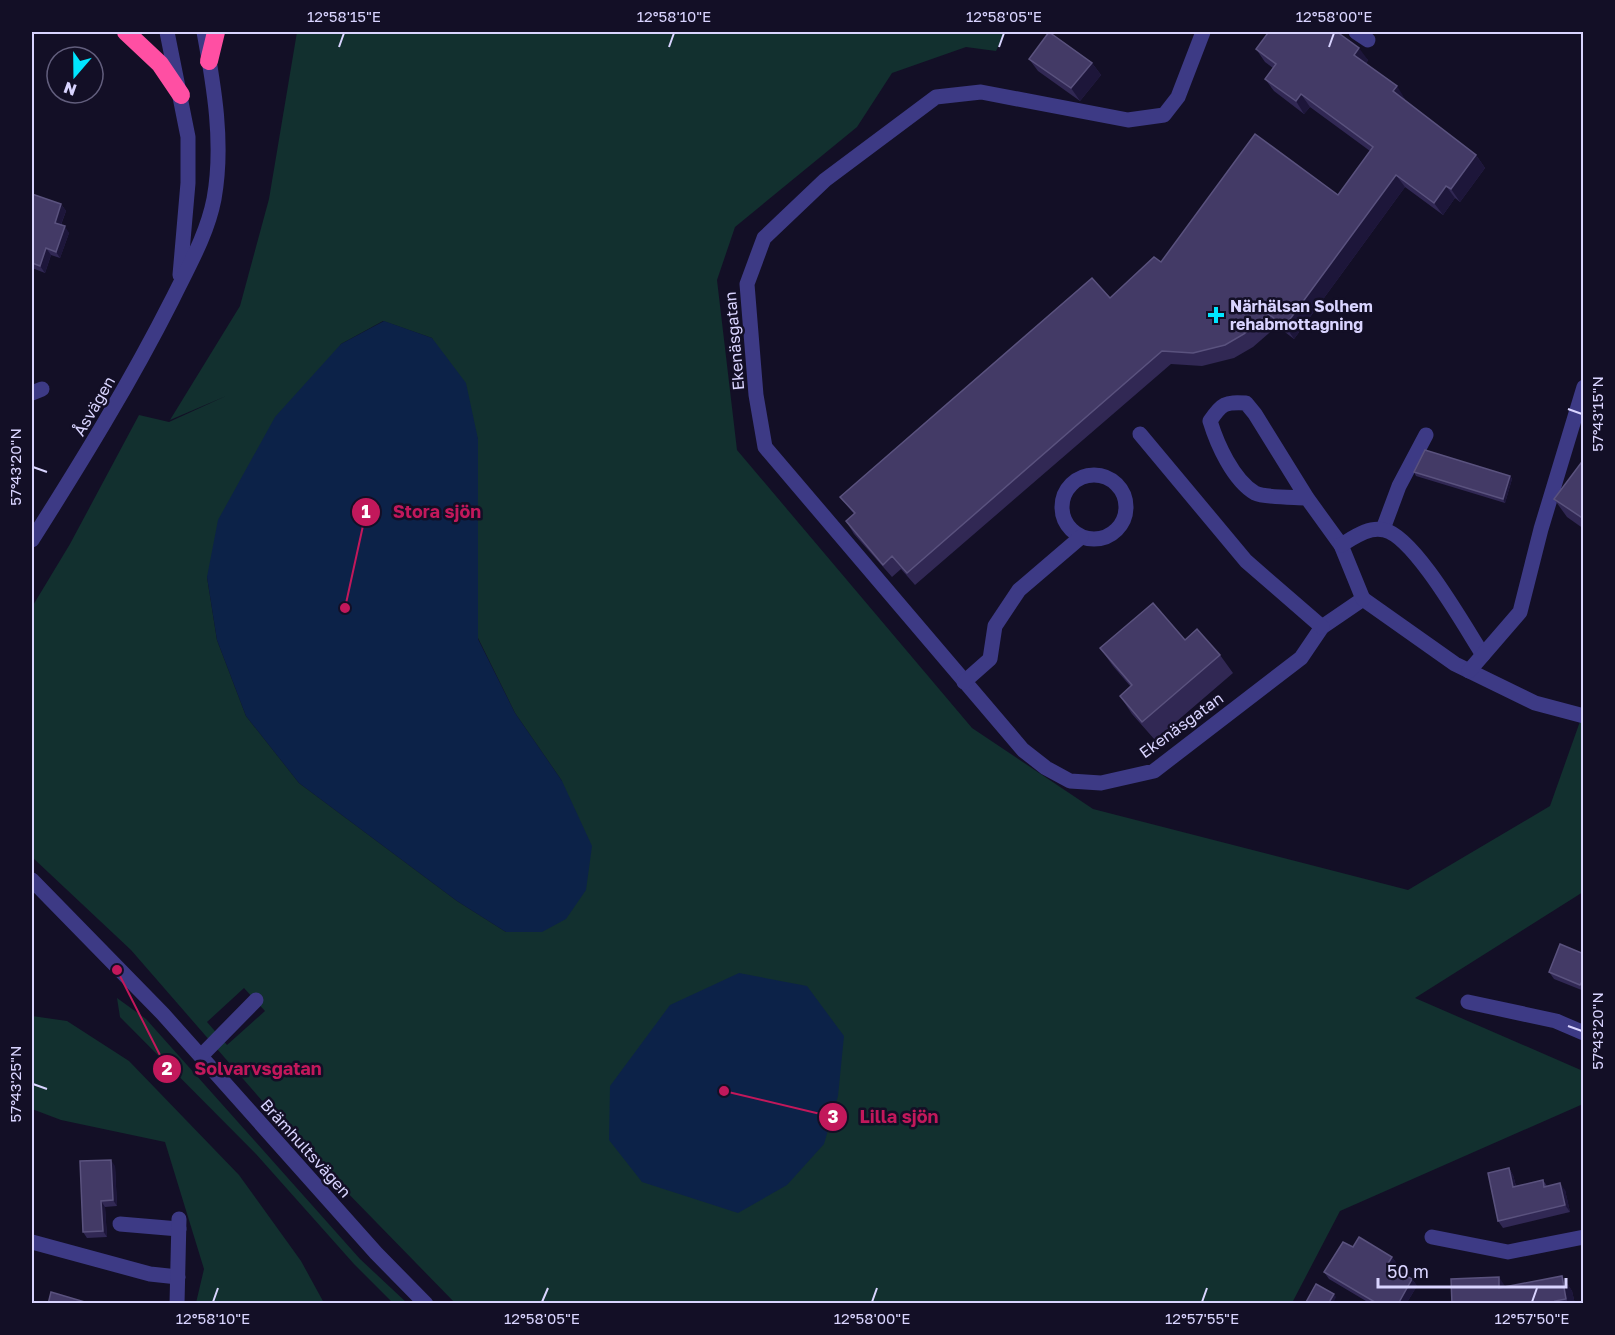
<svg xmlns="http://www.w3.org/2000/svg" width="1615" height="1335" font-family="'Golos Text',sans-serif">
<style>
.green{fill:#12302f;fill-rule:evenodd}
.water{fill:#0c2248}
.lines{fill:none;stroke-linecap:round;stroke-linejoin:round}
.minor{stroke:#3d3a85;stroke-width:15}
.highway{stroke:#ff4fa3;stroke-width:18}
.wall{fill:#312854}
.shaded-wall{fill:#1d163a}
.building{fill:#433a66;stroke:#5a527e;stroke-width:1.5}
.ticks{fill:none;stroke:#d9d4ff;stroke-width:2}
.poi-dot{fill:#00e5ff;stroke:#130f26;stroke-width:2}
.labels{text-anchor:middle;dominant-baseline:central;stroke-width:5;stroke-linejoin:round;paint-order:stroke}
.poi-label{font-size:16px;font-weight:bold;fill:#d9d4ff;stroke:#130f26;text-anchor:start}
.street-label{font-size:16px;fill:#d9d4ff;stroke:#130f26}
.leader{fill:none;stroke:#c2185b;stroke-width:2}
.callout-dot{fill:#c2185b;stroke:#130f26;stroke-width:2}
.mark-label{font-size:18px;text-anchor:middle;font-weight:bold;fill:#fff}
.callout-label{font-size:18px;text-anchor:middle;font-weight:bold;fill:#c2185b;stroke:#130f26;stroke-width:5;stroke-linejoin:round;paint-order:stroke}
.neatline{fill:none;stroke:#d9d4ff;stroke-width:2}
.ticks-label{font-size:15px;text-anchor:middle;fill:#d9d4ff}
</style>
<rect width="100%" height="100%" fill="#130f26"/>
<!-- green -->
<g class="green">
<path d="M297,32h708l-9,19 -30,-4 -74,26 -35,54 -122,100 -18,53 20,170 235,278 121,81 315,81 142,-84 33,-93v179l-168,106 168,73v33l-243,107 -48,92h-837l-157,-161 -167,-192 -99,-93v-250l38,-63 69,-129 30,7 57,-26 -56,24 70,-114 29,-107zM383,321l49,17 46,101v199l37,75 47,68 -20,151h-36l-49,-31 -158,-118 -53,-67 -29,-76 -10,-63 134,-233zM244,988l21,23 -38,34 -20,-23z"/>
<path d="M117,998l29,21 214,240 47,44h-14l-39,-39 -98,-110 -136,-137z"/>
<path d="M32,1016l35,5 62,40 110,114 62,86 23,42h-128l8,-34 -39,-127 -104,-22 -29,-11z"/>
</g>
<!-- water -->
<g class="water">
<path d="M384,321l48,17 34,45 12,56v200l37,74 47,68 30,65 -6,44 -20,29 -24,13h-36l-49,-31 -158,-118 -53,-67 -29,-76 -10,-63 11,-57 57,-103 66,-73z"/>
<path d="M739,973l68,13 37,50 -6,60 -14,48 -37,41 -49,28 -96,-31 -33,-42 1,-54 60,-81z"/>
</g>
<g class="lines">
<!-- minor -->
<g class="minor">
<path d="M167,32l21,105v46l-8,92"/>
<path d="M1203,32l-25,65 -14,18 -36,5 -147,-28 -45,5 -111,83 -61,58 -17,46 9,111 9,52 258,303 23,18 24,13 31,2 53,-12 147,-113 21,-31 41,-28 92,65 80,39 49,13"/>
<path d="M1356,32l12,8"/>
<path d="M32,393l10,-4"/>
<path d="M1140,434l106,127 76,66"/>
<circle cx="1094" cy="507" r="32"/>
<path d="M1307,498c-12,-1 -42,0 -52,-5 -22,-13 -38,-49 -45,-72 12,-18 15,-19 36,-18l9,11 52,84 34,47 22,54"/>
<path d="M1383,529l16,-43 27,-51"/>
<path d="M32,540c50,-79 98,-157 140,-240 16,-33 35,-65 42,-101 10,-55 0,-113 -10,-167"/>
<path d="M1341,545c12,-7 28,-19 43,-15 30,6 81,97 99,125"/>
<path d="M1469,671l51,-59 21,-83 43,-142"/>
<path d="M964,682l26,-23 5,-33 24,-36 62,-53"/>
<path d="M32,880l131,134 213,239 50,51"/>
<path d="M1468,1002l88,19 28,12"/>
<path d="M201,1056l55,-56"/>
<path d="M120,1224l59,5"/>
<path d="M1432,1237l76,15 76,-15"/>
<path d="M32,1242l118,32 28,3"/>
<path d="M177,1304l2,-85"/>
</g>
<!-- highway -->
<g class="highway">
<path d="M126,32l34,32 21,31"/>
<path d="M209,61l7,-29"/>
</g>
</g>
<!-- wall -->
<g class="wall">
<path d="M1264,32h73l31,28 -2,4 39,35 -1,1 72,55 9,13 -25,34 -5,-4 -12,17 -38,-28 -111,152 -17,-13 -24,21 -19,11 -32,8 -31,-2 -256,221 -14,-16 -9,8 -38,-43 -8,-13 8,-7 -14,-17 270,-199 51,-36 177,-67 32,-44 -60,-44 -6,7 -30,-23 -9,-12 8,-11 -8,-6 -9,-13 11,-14z"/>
<path d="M1029,59l63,4 9,12 -21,26 -42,-30z"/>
<path d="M32,194l29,10 5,7 -5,14 8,8 -9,25 -9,-3 -6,18 -13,-5z"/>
<path d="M1584,459v70l-17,-12 -13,-18z"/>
<path d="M1414,472l96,4 2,3 -7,24 -89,-27z"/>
<path d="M1185,640l35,15 13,18 -78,67 -23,-26 -12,-18 11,-9 -18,-21 -13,-18z"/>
<path d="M1584,954v37l-30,-12 -5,-7z"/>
<path d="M115,1166l2,40 -12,1 2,30 -20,1 -4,-6z"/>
<path d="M1509,1168l4,7 3,11 27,-6 4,6 18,4 5,22 -67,16 -5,-7z"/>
<path d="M1353,1247l39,10 5,7 -3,5 18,10 5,7 -11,18h-35l-42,-25 -5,-7z"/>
<path d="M1562,1276l10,15 3,13h-123l53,-17z"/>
</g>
<!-- shaded-wall -->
<g class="shaded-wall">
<path d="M1359,48l9,12 -5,8 -9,-13z"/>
<path d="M1092,63l9,12 -21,26 -9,-13z"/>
<path d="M1397,86l8,13 -3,5 -9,-13z"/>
<path d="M1301,94l9,13 -6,7 -8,-13z"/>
<path d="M1476,155l9,13 -25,34 -9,-13z"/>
<path d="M1396,175l9,12 -111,152 -9,-13z"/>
<path d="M1446,186l9,12 -12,17 -9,-12z"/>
<path d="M61,204l5,7 -7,18 -4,-6z"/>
<path d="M65,226l4,7 -9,25 -4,-6z"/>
<path d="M46,248l5,7 -6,18 -5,-7z"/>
<path d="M1510,476l2,3 -7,24 -2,-4z"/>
<path d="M1584,978v12l-4,-5z"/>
<path d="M111,1160l4,6 2,40 -4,-6z"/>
<path d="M1509,1168l4,7 5,19 -5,-7z"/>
<path d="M1560,1183l5,7 5,22 -5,-7z"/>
<path d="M101,1201l4,6 2,30 -4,-6z"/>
<path d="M1392,1257l5,7 -5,8 -5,-7z"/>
<path d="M1562,1276l10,15 3,13h-6l-3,-5z"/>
<path d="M1499,1277l10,15 -10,-4z"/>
<path d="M1412,1279l5,7 -11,18h-8z"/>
<path d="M1334,1294l2,3 -3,7h-5z"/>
</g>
<!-- building -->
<g class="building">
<path d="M1049,32l43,31 -21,25 -42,-29z"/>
<path d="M1265,32h72l22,16 -5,7 43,31 -4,5 83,64 -25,34 -5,-3 -12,17 -38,-28 -111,151 -17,-12 -24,20 -19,11 -32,8 -31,-2 -255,222 -15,-17 -9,9 -37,-44 9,-8 -15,-16 252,-219 18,20 44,-41 7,5 94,-128 83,61 35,-48 -72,-53 -5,7 -31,-22 11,-15 -20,-15 12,-16z"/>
<path d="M32,194l29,10 -6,19 10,3 -9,26 -10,-4 -6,18 -8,-3z"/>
<path d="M1425,450l85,26 -7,23 -89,-27z"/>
<path d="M1584,459v60l-30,-20z"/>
<path d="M1153,603l32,37 12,-11 23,26 -78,67 -22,-26 12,-11 -32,-37z"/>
<path d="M1560,944l24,10v24l-4,7 -31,-13z"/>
<path d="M111,1160l2,40 -12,1 2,30 -20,1 -3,-71z"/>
<path d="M1509,1168l4,19 30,-7 1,7 16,-4 5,22 -67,16 -10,-48z"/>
<path d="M1359,1237l33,20 -5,8 25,14 -14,25h-20l-54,-32 19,-30 10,5z"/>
<path d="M1562,1276l4,23 -11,2 1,3h-104l-1,-25 48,-2v11z"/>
<path d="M1316,1284l18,10 -6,10h-23z"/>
<path d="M51,1292l34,10v2h-37z"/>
</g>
<!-- ticks -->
<path class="ticks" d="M339,47l5,-14M669,47l5,-14M999,47l5,-14M1329,47l5,-14M1568,409l14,5M33,467l14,5M1568,1026l14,5M33,1084l14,5M213,1302l5,-14M542,1302l6,-14M872,1302l5,-14M1202,1302l5,-14M1532,1302l5,-14"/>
<!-- markers -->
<path class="poi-dot" d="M1213 306h6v6h6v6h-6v6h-6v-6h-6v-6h6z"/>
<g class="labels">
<!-- poi labels -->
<g class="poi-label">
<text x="1230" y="306">Närhälsan Solhem<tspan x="1230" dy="18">rehabmottagning</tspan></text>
</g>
<!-- street labels -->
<g class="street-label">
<text transform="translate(734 341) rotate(-95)">Ekenäsgatan</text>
<text transform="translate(94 406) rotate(-60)">Åsvägen</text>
<text transform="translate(1181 725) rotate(-36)">Ekenäsgatan</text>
<text transform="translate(306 1148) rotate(48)">Brämhultsvägen</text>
</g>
</g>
<!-- callouts -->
<path class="leader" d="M345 608L366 512M117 970L167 1069M724 1091L833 1117"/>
<g class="callout-dot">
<circle cx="345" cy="608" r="6"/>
<circle cx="117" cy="970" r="6"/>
<circle cx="724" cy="1091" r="6"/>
<circle cx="366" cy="512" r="15"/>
<circle cx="167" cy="1069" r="15"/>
<circle cx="833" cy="1117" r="15"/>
</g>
<g class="mark-label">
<text x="366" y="518">1</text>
<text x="167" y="1075">2</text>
<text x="833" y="1123">3</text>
</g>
<g class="callout-label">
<text x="437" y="518">Stora sjön</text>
<text x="258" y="1075">Solvarvsgatan</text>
<text x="899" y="1123">Lilla sjön</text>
</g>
<!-- border -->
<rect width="1615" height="1335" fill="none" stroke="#130f26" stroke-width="66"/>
<!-- north arrow -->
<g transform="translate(75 75) rotate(200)"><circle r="28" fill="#130f26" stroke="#625e7d" stroke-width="1.5"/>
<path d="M0-4.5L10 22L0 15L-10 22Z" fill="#00e5ff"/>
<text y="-9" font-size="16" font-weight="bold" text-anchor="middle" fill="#d9d4ff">N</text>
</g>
<!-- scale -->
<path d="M1378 1278v9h188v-9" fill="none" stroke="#d9d4ff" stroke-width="3"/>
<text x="1387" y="1278" font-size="18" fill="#d9d4ff" stroke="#130f26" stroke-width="4.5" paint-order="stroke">50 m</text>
<rect x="33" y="33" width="1549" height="1269" class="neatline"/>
<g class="ticks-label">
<text x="344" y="22">12°58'15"E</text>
<text x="674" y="22">12°58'10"E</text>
<text x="1004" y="22">12°58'05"E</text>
<text x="1334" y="22">12°58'00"E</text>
<text transform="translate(1598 414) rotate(-90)" y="5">57°43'15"N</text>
<text transform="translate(16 467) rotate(-90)" y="5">57°43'20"N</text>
<text transform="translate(1598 1031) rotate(-90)" y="5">57°43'20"N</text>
<text transform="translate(16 1084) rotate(-90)" y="5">57°43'25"N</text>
<text x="213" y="1324">12°58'10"E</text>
<text x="542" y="1324">12°58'05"E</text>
<text x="872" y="1324">12°58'00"E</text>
<text x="1202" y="1324">12°57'55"E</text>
<text x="1532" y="1324">12°57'50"E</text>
</g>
</svg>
